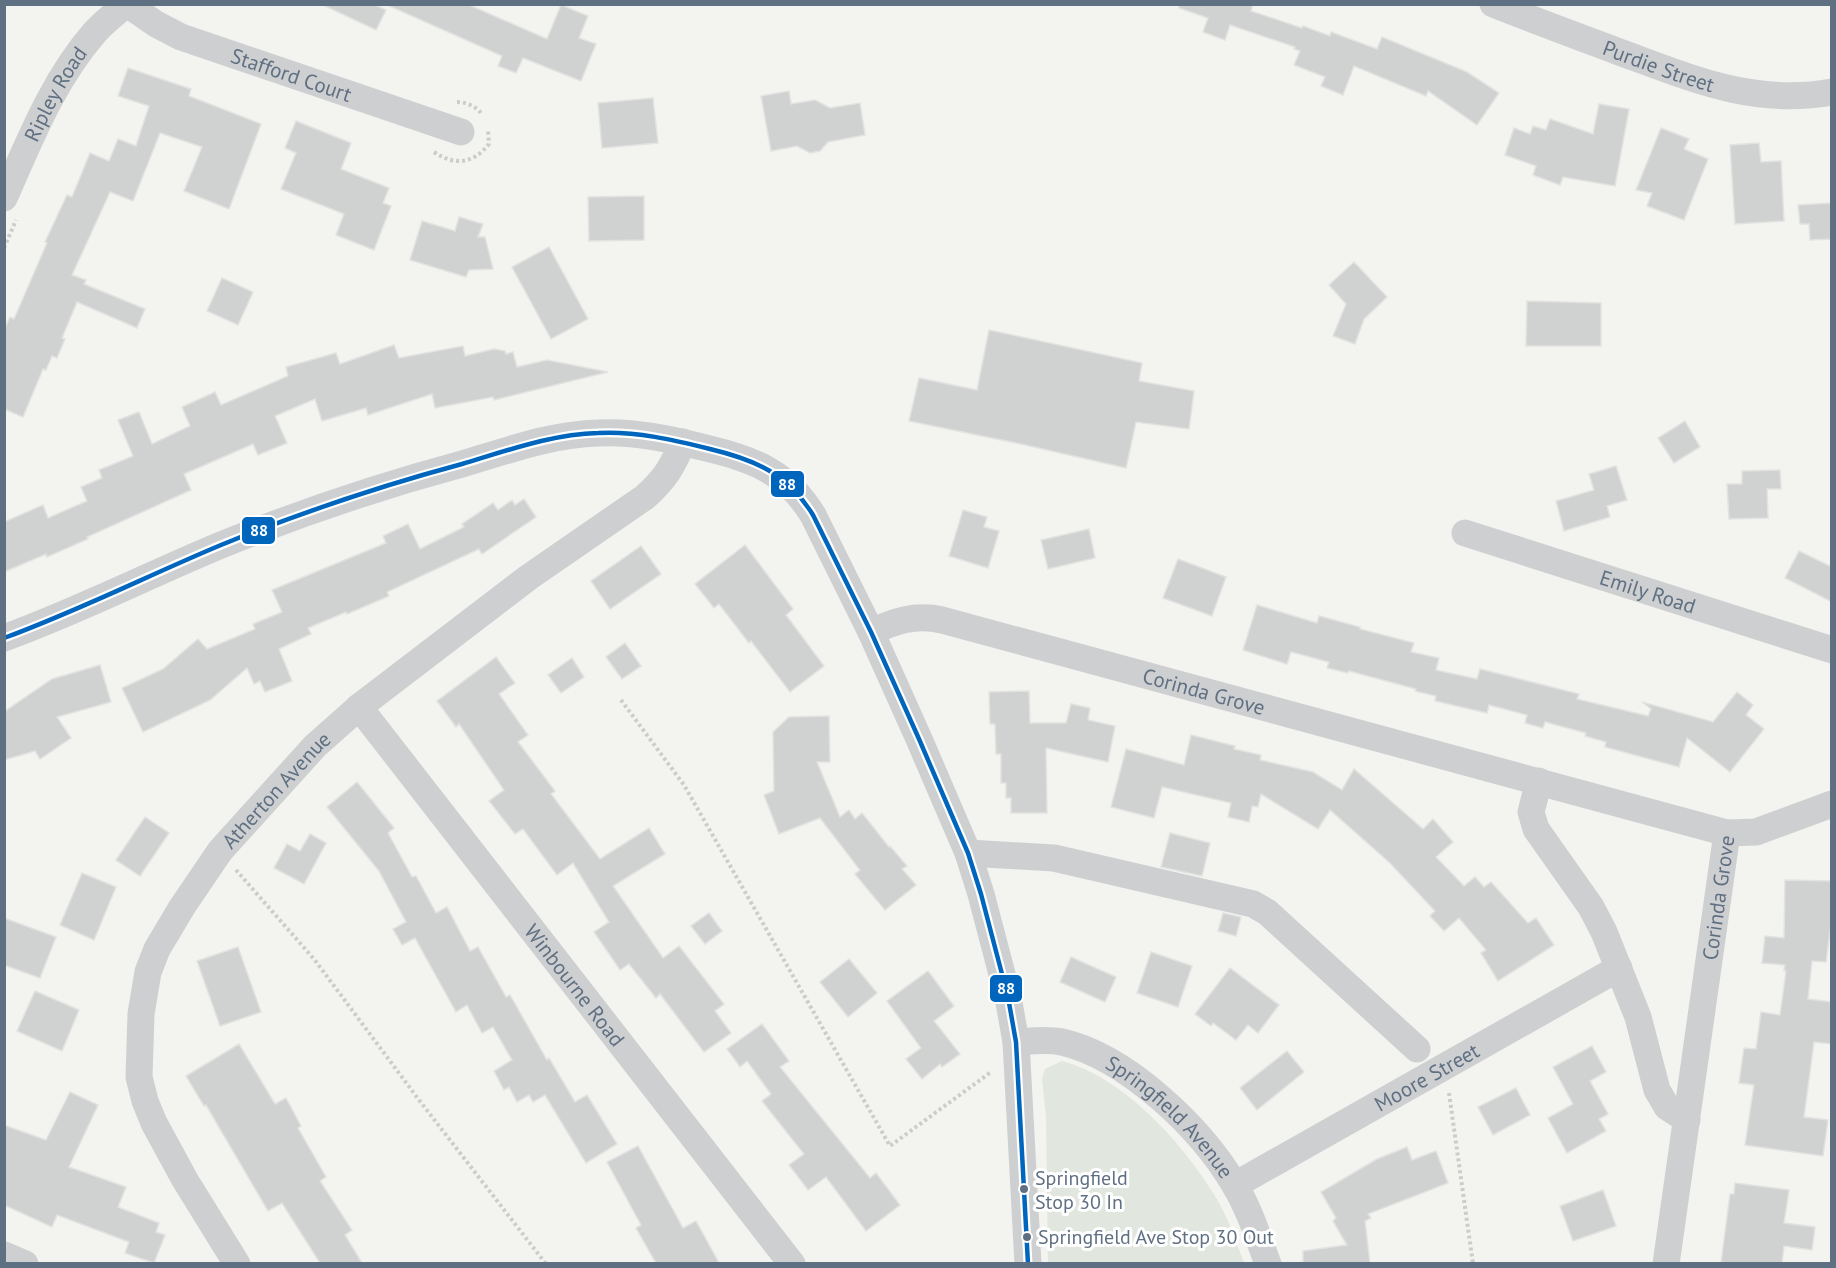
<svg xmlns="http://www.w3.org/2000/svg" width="1836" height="1268" font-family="'PT Sans',sans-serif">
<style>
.green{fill:#e1e6de}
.building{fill:#d0d1d1;stroke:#e2e2e1;stroke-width:1.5}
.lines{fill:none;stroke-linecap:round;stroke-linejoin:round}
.path{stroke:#ccc;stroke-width:4;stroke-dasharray:3 3;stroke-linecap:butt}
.minor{stroke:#cecfd0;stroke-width:27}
.bus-1-casing{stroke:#fff;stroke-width:9}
.bus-1{stroke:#0065bd;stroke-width:4.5}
.bus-dot{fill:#607083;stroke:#fff;stroke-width:2}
.labels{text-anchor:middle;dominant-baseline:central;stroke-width:6;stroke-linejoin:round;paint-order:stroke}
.bus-label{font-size:20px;fill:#607083;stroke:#fff;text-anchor:start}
.street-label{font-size:21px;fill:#607083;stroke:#fff}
.line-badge{stroke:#fff;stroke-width:2}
.badge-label{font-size:16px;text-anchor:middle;font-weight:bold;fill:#fff}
</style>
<rect width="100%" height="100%" fill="#f3f3f0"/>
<!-- green -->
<path class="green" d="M1062,1061c61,16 121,82 153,135 13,21 21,45 29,67h-196l-2,-146 -4,-38 3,-10z"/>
<!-- building -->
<g class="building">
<path d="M321,4h52l13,6 -10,20z"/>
<path d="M385,4h82l80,35 14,-34 27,11 -9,22 17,6 -15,37 -58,-23 -7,15 -18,-7 4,-10z"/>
<path d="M1179,4h74l-2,7 51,17 1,-2 27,10 1,-4 46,17 5,-12 85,35 32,21 -22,32 -49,-34 -2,5 -72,-30 -11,29 -22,-9 4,-9 -31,-12 6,-14 -6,-2 1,-2 -65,-22 -5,15 -22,-8 5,-14 -29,-10z"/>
<path d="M128,68l63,21 -2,7 72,28 -32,85 -45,-18 18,-44 -42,-14 -27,68 -23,-9 -38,83 14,5 -2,4 61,25 -8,19 -60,-26 -15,36 3,1 -8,19 -5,-2 -6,14 -3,-1 -20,48 -19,-8v-79l6,-13 4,2 33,-76 -2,-1 22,-47 5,2 18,-44 19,8 9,-22 18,7 13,-40 -31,-10z"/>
<path d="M789,91l2,13 24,-4 15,8 30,-5 5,32 -37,7 -8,9 -10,2 -13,-7 -26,5 -10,-55z"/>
<path d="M653,98l5,45 -56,5 -4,-45z"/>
<path d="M1599,104l30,5 -14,77 -52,-9 -3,8 -27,-10 3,-9 -31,-11 9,-27 16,6 3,-8 13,4 4,-11 43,15z"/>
<path d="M296,121l55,22 -10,26 48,19 -6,15 8,3 -17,44 -38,-15 8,-21 -63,-25 15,-36 -11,-5z"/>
<path d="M1661,128l28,11 -5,10 24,10 -24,61 -37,-14 5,-13 -16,-3z"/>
<path d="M1759,143l2,19 20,-1 3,60 -49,3 -5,-79z"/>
<path d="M644,196v44l-55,1 -1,-44z"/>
<path d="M1832,203v36l-22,1 -1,-16h-9l-2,-19z"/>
<path d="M459,217l24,7 -5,13h7l8,32 -24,1 -3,7 -56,-17 12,-39 33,10z"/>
<path d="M549,247l39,72 -37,20 -39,-72z"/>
<path d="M1354,262l33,35 -23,22 -9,25 -22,-8 13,-32 -17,-19z"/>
<path d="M222,278l31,14 -15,33 -31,-14z"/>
<path d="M1527,301l74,2v43h-75z"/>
<path d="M989,330l153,33 -3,18 55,10 -5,38 -53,-7 -10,46 -105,-24 -112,-23 10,-43 58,12z"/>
<path d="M394,345l5,13 64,-12 2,10 29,-7 11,2 1,3 7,-2 4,15 30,-7 61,12 -114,28 -1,-3 -58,11 -3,-14 -64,21 -2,-7 -44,13 -7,-22 -40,17 12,27 -29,12 -5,-11 -69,30 7,16 -104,47 1,2 -41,18 -1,-3 -42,18v-50l39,-17 5,13 39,-17 -6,-14 21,-9 -3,-8 34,-14 -15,-36 21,-8 13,32 38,-18 -8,-19 33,-15 6,13 67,-29 -2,-9 50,-14 4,11z"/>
<path d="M1685,421l15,26 -26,16 -16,-25z"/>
<path d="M1616,466l11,34 -20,6 3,11 -46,14 -8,-30 38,-11 -5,-16z"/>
<path d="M1780,470l1,19h-14l1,29 -39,1 -2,-35h15v-13z"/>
<path d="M524,499l12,18 -54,37 -3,-5 -92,43 2,4 -42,18 -1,-2 -38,16 3,6 -32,15 13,32 -27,11 -5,-11 -6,3 -7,-16 -37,32 -67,32 -21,-44 41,-19 35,-30 9,10 48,-20 -2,-5 29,-12 -10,-22 114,-47 -3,-7 25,-12 12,25 44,-22 -2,-3 31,-21 5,7 14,-10 3,5z"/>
<path d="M963,510l24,7 -3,10 15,4 -11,37 -39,-12z"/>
<path d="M1089,529l6,29 -47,11 -7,-29z"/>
<path d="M745,545l48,64 -7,6 38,51 -34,26 -39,-51 -2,2 -30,-39 -5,4 -19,-24z"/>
<path d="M641,546l20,28 -51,35 -19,-28z"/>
<path d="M1799,551l33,16v35l-47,-24z"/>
<path d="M1178,559l48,18 -14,39 -49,-18z"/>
<path d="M1257,605l60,18 2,-7 41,11v2l54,14 -3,9 28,6 -3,12 41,9 3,-10 99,25 -2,5 71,17 3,-7 -9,-7 71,20 24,-30 16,13 -7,10 18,14 -34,43 -43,-34 -8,29 -74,-20 1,-5 -21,-6 1,-3 -41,-11 -2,6 -18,-5 2,-8 -38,-10 -2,8 -52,-12 1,-5 -21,-5 1,-2 -67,-18 -1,2 -21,-5 2,-6 -38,-10 -4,12 -44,-14z"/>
<path d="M625,643l16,23 -19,13 -16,-22z"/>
<path d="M496,657l19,26 -16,11 29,41 -10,7 37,49 -4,3 49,65 49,-31 16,26 -52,32 50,72 16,-12 45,58 -9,7 16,22 -27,19 -44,-58 -4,4 -27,-34 -9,6 -26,-38 15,-10 -36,-59 -16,12 -34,-46 -8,5 -26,-33 15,-11 -45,-66 -3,3 -19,-26z"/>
<path d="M572,658l12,19 -23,16 -13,-18z"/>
<path d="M100,665l11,37 -54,15 14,21 -31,21 -5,-8 -31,9v-48l48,-33z"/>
<path d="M1029,691l1,32h36l5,-19 19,4 -2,12 27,6 -7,36 -62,-14 1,65h-36v-15h-5v-15h-5v-29h-5l-1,-30h-5l-1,-32z"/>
<path d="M829,716l1,46h-13l23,55 9,-7 6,9 7,-6 27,34 1,-1 17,20 -5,3 14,16 -31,25 -30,-36 5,-4 -40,-52 -41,16 -15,-39 10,-4 -1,-59 16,-15z"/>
<path d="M1191,735l44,11 -1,3 27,6 -1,5 53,12 29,18 12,-21 69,60 10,-10 20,23 -17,15 28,29 11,-9 9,10 7,-5 37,41 8,-5 18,27 -56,36 -17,-28 5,-3 -27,-32 -15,13 -14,-15 5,-5 -45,-48 -60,-53 -12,19 -57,-35 -3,13 -6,-1 -3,16 -21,-5 3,-14 -69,-16 -8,31 -43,-11 15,-58 58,16z"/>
<path d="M357,782l37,46 -6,5 24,44 4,-1 20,37 11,-6 23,44 8,-4 28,50 4,-2 37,65 2,-2 26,44 12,-7 30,49 -31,19 -41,-68 -12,7 -4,-7 -12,7 -8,-15 -5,3 -10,-19 18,-11 -19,-33 -11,6 -15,-28 -11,7 -41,-74 -13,7 -9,-16 13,-7 -27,-51 -52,-64z"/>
<path d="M145,817l24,16 -29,43 -24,-16z"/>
<path d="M1170,833l40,10 -8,33 -41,-9z"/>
<path d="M310,834l16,9 -22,41 -30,-16 13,-24 13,7z"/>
<path d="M82,873l34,14 -22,53 -34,-15z"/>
<path d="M1785,880l47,1v36l-6,45 -14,-1 -4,38 24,3v42l-18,-2 -10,75 24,3 -5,36 -78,-11 9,-60 -15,-2 5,-35 12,1 5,-37 19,3 6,-44h-2l1,-6 -23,-2 3,-27 19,2z"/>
<path d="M709,913l13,18 -17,13 -14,-18z"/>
<path d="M1223,913l18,4 -5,19 -18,-5z"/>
<path d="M4,918l52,19 -16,41 -36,-13z"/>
<path d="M238,947l23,65 -41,14 -23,-65z"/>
<path d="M1151,952l41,14 -14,41 -41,-14z"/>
<path d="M1071,957l45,20 -11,25 -45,-20z"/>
<path d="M849,959l28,34 -29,24 -28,-35z"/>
<path d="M1230,968l49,37 -21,28 -10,-8 -12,15 -23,-17 -2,3 -16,-12z"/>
<path d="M928,971l26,35 -20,15 26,33 -18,13 -2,-3 -18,15 -16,-20 15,-11 -34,-47z"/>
<path d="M35,991l44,19 -17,41 -45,-20z"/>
<path d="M762,1024l27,37 -9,6 90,111 6,-5 24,32 -34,26 -40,-54 -18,13 -19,-25 15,-11 -42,-53 9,-7 -24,-33 -7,6 -13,-18z"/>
<path d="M239,1044l36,60 11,-6 15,28 -3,2 28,49 -6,4 32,49 -7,5 17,28h-42l-38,-60 -14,8 -62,-106 -2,1 -18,-30z"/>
<path d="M1592,1046l14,26 -16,9 18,33 -9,5 7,12 -39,22 -19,-35 25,-14 -20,-37z"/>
<path d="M1287,1051l17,21 -47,38 -17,-22z"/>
<path d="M1516,1088l14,27 -37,20 -15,-28z"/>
<path d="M70,1092l28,13 -29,62 57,20 -8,20 41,16 -3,9 9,3 -11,28 -29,-10 4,-11 -72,-27 -5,12 -48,-22v-80l42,15z"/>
<path d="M638,1146l45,82 13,-7 23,42h-63l-20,-35 5,-3 -34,-63z"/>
<path d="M1407,1147l5,13 24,-9 12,32 -80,31 3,4 -6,3 5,42h-67v-12l44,-6 -14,-24 3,-3 -15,-26 56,-33z"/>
<path d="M1735,1183l54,7 -5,33 31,4 -3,23 -28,-4 -2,17h-61l9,-69h4z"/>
<path d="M1603,1190l13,36 -43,15 -13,-35z"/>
</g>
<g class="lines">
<!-- path -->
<g class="path">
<path d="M457,102c8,0 19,4 24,11"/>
<path d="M434,152c21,14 39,12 55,-8l-1,-13"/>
<path d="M4,248l12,-28"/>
<path d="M621,700l63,85 206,361 101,-74"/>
<path d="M236,870l78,89 105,141 127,164"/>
<path d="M1449,1093l24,171"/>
</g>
<!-- minor -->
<g class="minor">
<path id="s1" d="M127,4l29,20 25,13 280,95"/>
<path id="s2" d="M1493,4c43,17 86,33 129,49 71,26 133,53 210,39"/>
<path id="s3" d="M4,198c26,-58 49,-118 91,-166 9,-10 21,-19 31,-28"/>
<path id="s4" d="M1465,533l367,117"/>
<path id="s5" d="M871,632c24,-11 44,-18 71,-12l785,213 29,-1 76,-28"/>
<path d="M4,638c74,-27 145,-63 217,-93 79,-32 159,-59 241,-81 44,-13 90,-30 136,-31 38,-2 76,7 112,16 46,11 78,25 103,66l58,117 48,107 49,114 13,41 27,103 8,45 12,222"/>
<path id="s6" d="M359,707l433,557"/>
<path d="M1539,781l-8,31 5,17 55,78 13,25 34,85 19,73 10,17 20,13"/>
<path d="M968,853l86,5 199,46 14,8 150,137"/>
<path id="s7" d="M1016,1042c15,-1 31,-3 46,0 65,15 139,86 172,142 15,24 24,53 34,80"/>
<path id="s8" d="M1235,1185l384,-217"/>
<path d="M4,1255l21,9"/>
<path id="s9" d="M237,1264l-52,-84 -31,-57 -9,-22 -6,-24 2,-63 7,-42 9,-23 25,-42 38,-56 95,-105 44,-39 170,-130 116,-80c21,-19 27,-30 38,-55"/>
<path id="s10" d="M1666,1264l61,-431"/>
</g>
<!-- bus-1 casing -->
<g class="bus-1-casing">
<path id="bus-1" d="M4,638c74,-27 145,-63 217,-93 79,-32 159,-59 241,-81 44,-13 90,-30 136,-31 38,-2 76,7 112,16 46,11 78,25 103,66l58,117 48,107 49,114 13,41 27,103 8,45 12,222"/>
</g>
<!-- bus-1 -->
<use href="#bus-1" class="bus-1"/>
</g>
<!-- markers -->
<g class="bus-dot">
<circle cx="1024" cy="1189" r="5"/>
<circle cx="1027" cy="1237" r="5"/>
</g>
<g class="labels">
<!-- bus labels -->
<g class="bus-label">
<text x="1035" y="1178">Springfield<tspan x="1035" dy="24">Stop 30 In</tspan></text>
<text x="1038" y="1237">Springfield Ave Stop 30 Out</text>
</g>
<!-- street labels -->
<g class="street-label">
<text stroke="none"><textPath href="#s2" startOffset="177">Purdie Street</textPath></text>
<text stroke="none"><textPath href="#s1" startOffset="180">Stafford Court</textPath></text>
<text stroke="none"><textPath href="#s3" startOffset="116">Ripley Road</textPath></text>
<text stroke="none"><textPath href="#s4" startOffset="192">Emily Road</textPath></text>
<text stroke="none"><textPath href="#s5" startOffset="345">Corinda Grove</textPath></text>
<text stroke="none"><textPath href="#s9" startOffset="542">Atherton Avenue</textPath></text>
<text stroke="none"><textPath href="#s10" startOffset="370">Corinda Grove</textPath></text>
<text stroke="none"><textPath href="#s6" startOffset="352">Winbourne Road</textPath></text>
<text stroke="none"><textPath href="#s8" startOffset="220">Moore Street</textPath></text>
<text stroke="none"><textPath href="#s7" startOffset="180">Springfield Avenue</textPath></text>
</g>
</g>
<g class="line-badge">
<rect x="770" y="470" width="35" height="28" rx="6" fill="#0065bd"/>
<rect x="241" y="516" width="35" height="29" rx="6" fill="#0065bd"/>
<rect x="989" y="974" width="34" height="29" rx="6" fill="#0065bd"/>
</g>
<g class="badge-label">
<text x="787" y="490">88</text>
<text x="259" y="536">88</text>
<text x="1006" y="994">88</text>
</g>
<!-- border -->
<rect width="1836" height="1268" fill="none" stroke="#607083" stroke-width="12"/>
</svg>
